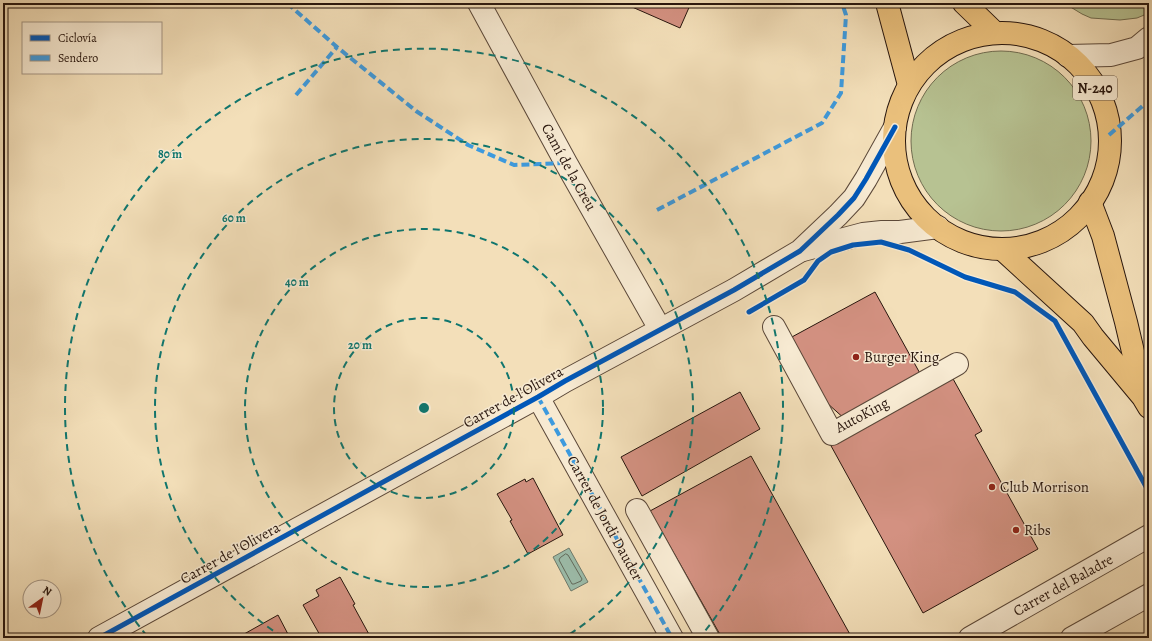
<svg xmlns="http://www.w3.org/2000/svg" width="1152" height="641" font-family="Alegreya,serif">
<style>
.green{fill:#b7c292;stroke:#706c50}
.water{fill:#9cbdab;stroke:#6e7a6c}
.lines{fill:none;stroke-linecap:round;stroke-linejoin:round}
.shore{stroke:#626a5c;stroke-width:1}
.building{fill:#d39181;stroke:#28160e}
.minor-casing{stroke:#5b4839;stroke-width:24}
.major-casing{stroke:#28160e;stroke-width:24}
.minor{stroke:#f7ead2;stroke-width:22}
.major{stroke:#eac07c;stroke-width:22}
.quiet{stroke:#3d9ade;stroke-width:4;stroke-dasharray:8 4;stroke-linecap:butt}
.cycleway-casing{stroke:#f7ead2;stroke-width:8}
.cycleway{stroke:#0057b8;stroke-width:5}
.ring{fill:none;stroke:#0f766e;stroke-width:2;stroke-dasharray:7 5}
.poi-dot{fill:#8f2418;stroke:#f7ead2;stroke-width:1.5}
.labels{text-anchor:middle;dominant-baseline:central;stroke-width:3;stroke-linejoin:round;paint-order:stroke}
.shield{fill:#f7ead2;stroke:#665649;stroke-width:1}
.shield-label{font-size:14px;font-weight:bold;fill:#28160e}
.street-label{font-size:15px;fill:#28160e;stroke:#f7ead2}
.poi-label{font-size:15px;fill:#28160e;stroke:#f7ead2;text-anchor:start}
.centre{fill:#0f766e;stroke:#f7ead2;stroke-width:2}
.ring-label{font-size:12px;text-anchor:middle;font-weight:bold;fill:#0f766e;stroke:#f7ead2;stroke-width:3;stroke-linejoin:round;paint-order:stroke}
</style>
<rect width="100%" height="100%" fill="#f3dfb9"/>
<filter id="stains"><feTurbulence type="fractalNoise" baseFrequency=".005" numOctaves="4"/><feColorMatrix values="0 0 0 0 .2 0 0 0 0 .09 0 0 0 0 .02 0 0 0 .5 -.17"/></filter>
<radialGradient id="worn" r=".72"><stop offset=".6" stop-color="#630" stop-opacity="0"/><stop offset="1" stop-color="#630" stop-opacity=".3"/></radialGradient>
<!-- green -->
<g class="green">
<path d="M1064,3h85v10l-12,5 -17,2 -29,-2 -9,-4z"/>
<circle cx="1001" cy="141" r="90"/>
</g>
<!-- water -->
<path class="water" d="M569,548l19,34 -17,9 -18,-34z"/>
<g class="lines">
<!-- shore -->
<path class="shore" d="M566,554l2,1 14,24 -1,2 -7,3h-2l-13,-24 1,-2z"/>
</g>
<!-- building -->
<g class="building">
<path d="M623,3h68l-11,25z"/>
<path d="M875,292l47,85 -76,43 -19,-17 -37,-65z"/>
<path d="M952,377l30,54 -7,4 63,114 -115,64 -93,-169z"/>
<path d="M740,392l20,37 -118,67 -21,-39z"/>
<path d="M751,456l101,182h-130l-72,-127z"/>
<path d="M533,478l30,57 -35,19 -18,-33 2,-1 -15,-26 28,-15 1,3z"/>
<path d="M340,577l15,27 -2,1 18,33h-46l-1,-3 -3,2 -18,-32 16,-9 -3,-6z"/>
<path d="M278,615l12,23h-53z"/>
</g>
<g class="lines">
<!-- minor casing -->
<g class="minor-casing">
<g id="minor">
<path d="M479,3l87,160 94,166"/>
<path d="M1068,56l43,-1 26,-7 12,-10"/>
<path d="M803,250l60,-16 19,-2h18l38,-5"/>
<path d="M774,327l58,107 125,-70"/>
<path d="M538,397l134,241"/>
<path d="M637,510l71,128"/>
<path d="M99,638l439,-241 27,-16 169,-91 66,-39 38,-36 16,-17 12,-19 29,-52"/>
<path d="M970,638l179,-102"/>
<path d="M1072,638l77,-43"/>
</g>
</g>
<!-- major casing -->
<g class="major-casing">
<g id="major">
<path d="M887,3l22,82"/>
<path d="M964,3l31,30"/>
<circle cx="1002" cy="141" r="108"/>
<path d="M1090,202l13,34 23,86 17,72"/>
<path d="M1002,249l81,74 10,14 50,60 6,10"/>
</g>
</g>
<!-- minor -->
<use href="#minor" class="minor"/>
<!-- major -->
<use href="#major" class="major"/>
<!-- quiet -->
<g class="quiet">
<path d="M287,3l50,44 79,64 52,34 46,20 52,-2"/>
<path d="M296,95l41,-48"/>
<path d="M1109,135l37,-32 3,-4"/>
<path d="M657,210l165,-87 19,-30 5,-78 -4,-12"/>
<path d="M538,397l134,241"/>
</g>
<!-- cycleway casing -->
<g class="cycleway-casing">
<g id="cycleway">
<path d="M749,312l55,-32 14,-19 13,-9 22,-7 28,-3 28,8 56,27 50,15 40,29 94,171"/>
<path d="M99,638l439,-241 27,-16 169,-91 66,-39 38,-36 16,-17 12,-19 29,-52"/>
</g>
</g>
<!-- cycleway -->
<use href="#cycleway" class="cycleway"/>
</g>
<!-- distance rings -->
<g class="ring">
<circle cx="424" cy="408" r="90"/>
<circle cx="424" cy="408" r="179"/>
<path d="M283 637A269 269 0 1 1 565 637"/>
<path d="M147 636A359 359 0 1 1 701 636"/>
</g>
<!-- markers -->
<g class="poi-dot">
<circle cx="856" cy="357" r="4"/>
<circle cx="992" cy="487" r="4"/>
<circle cx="1016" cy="530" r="4"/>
</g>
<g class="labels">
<!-- shield labels -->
<rect class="shield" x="1073" y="76" width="44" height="24" rx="3"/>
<g class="shield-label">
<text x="1095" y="88">N-240</text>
</g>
<!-- street labels -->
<g class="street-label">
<text transform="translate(569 167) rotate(61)">Camí de la Creu</text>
<text transform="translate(513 397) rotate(-29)">Carrer de l'Olivera</text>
<text transform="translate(862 415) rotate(-28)">AutoKing</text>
<text transform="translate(605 518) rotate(61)">Carrer de Jordi Dauder</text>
<text transform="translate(230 553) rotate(-29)">Carrer de l'Olivera</text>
<text transform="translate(1063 585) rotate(-29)">Carrer del Baladre</text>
</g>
<!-- poi labels -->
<g class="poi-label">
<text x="864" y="357">Burger King</text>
<text x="1000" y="487">Club Morrison</text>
<text x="1024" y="530">Ribs</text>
</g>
</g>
<circle cx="424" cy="408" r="6" class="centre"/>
<g class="ring-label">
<text x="170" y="158">80 m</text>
<text x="234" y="222">60 m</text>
<text x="297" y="286">40 m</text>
<text x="360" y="349">20 m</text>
</g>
<!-- margin -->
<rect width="1152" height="641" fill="none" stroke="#f3dfb9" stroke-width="16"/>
<rect x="4" y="4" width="1144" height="633" fill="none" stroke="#28160e" stroke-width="2"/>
<rect x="8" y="8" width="1136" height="625" fill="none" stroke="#28160e"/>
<!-- legend -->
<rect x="22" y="22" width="140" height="52" fill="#f7ead2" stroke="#a49584"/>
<rect x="30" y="35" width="20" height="6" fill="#0057b8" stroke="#a49584"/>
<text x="58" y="42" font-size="12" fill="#28160e">Ciclovía</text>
<rect x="30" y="55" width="20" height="6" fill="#3d9ade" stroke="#a49584"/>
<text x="58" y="62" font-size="12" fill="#28160e">Sendero</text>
<!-- north arrow -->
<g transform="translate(42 599) rotate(33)"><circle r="19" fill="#f7ead2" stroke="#a49584"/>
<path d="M0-3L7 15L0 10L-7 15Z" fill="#8f2418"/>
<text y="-6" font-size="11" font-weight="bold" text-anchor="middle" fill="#28160e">N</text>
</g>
<rect width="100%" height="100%" filter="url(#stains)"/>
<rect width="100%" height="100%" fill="url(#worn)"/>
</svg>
